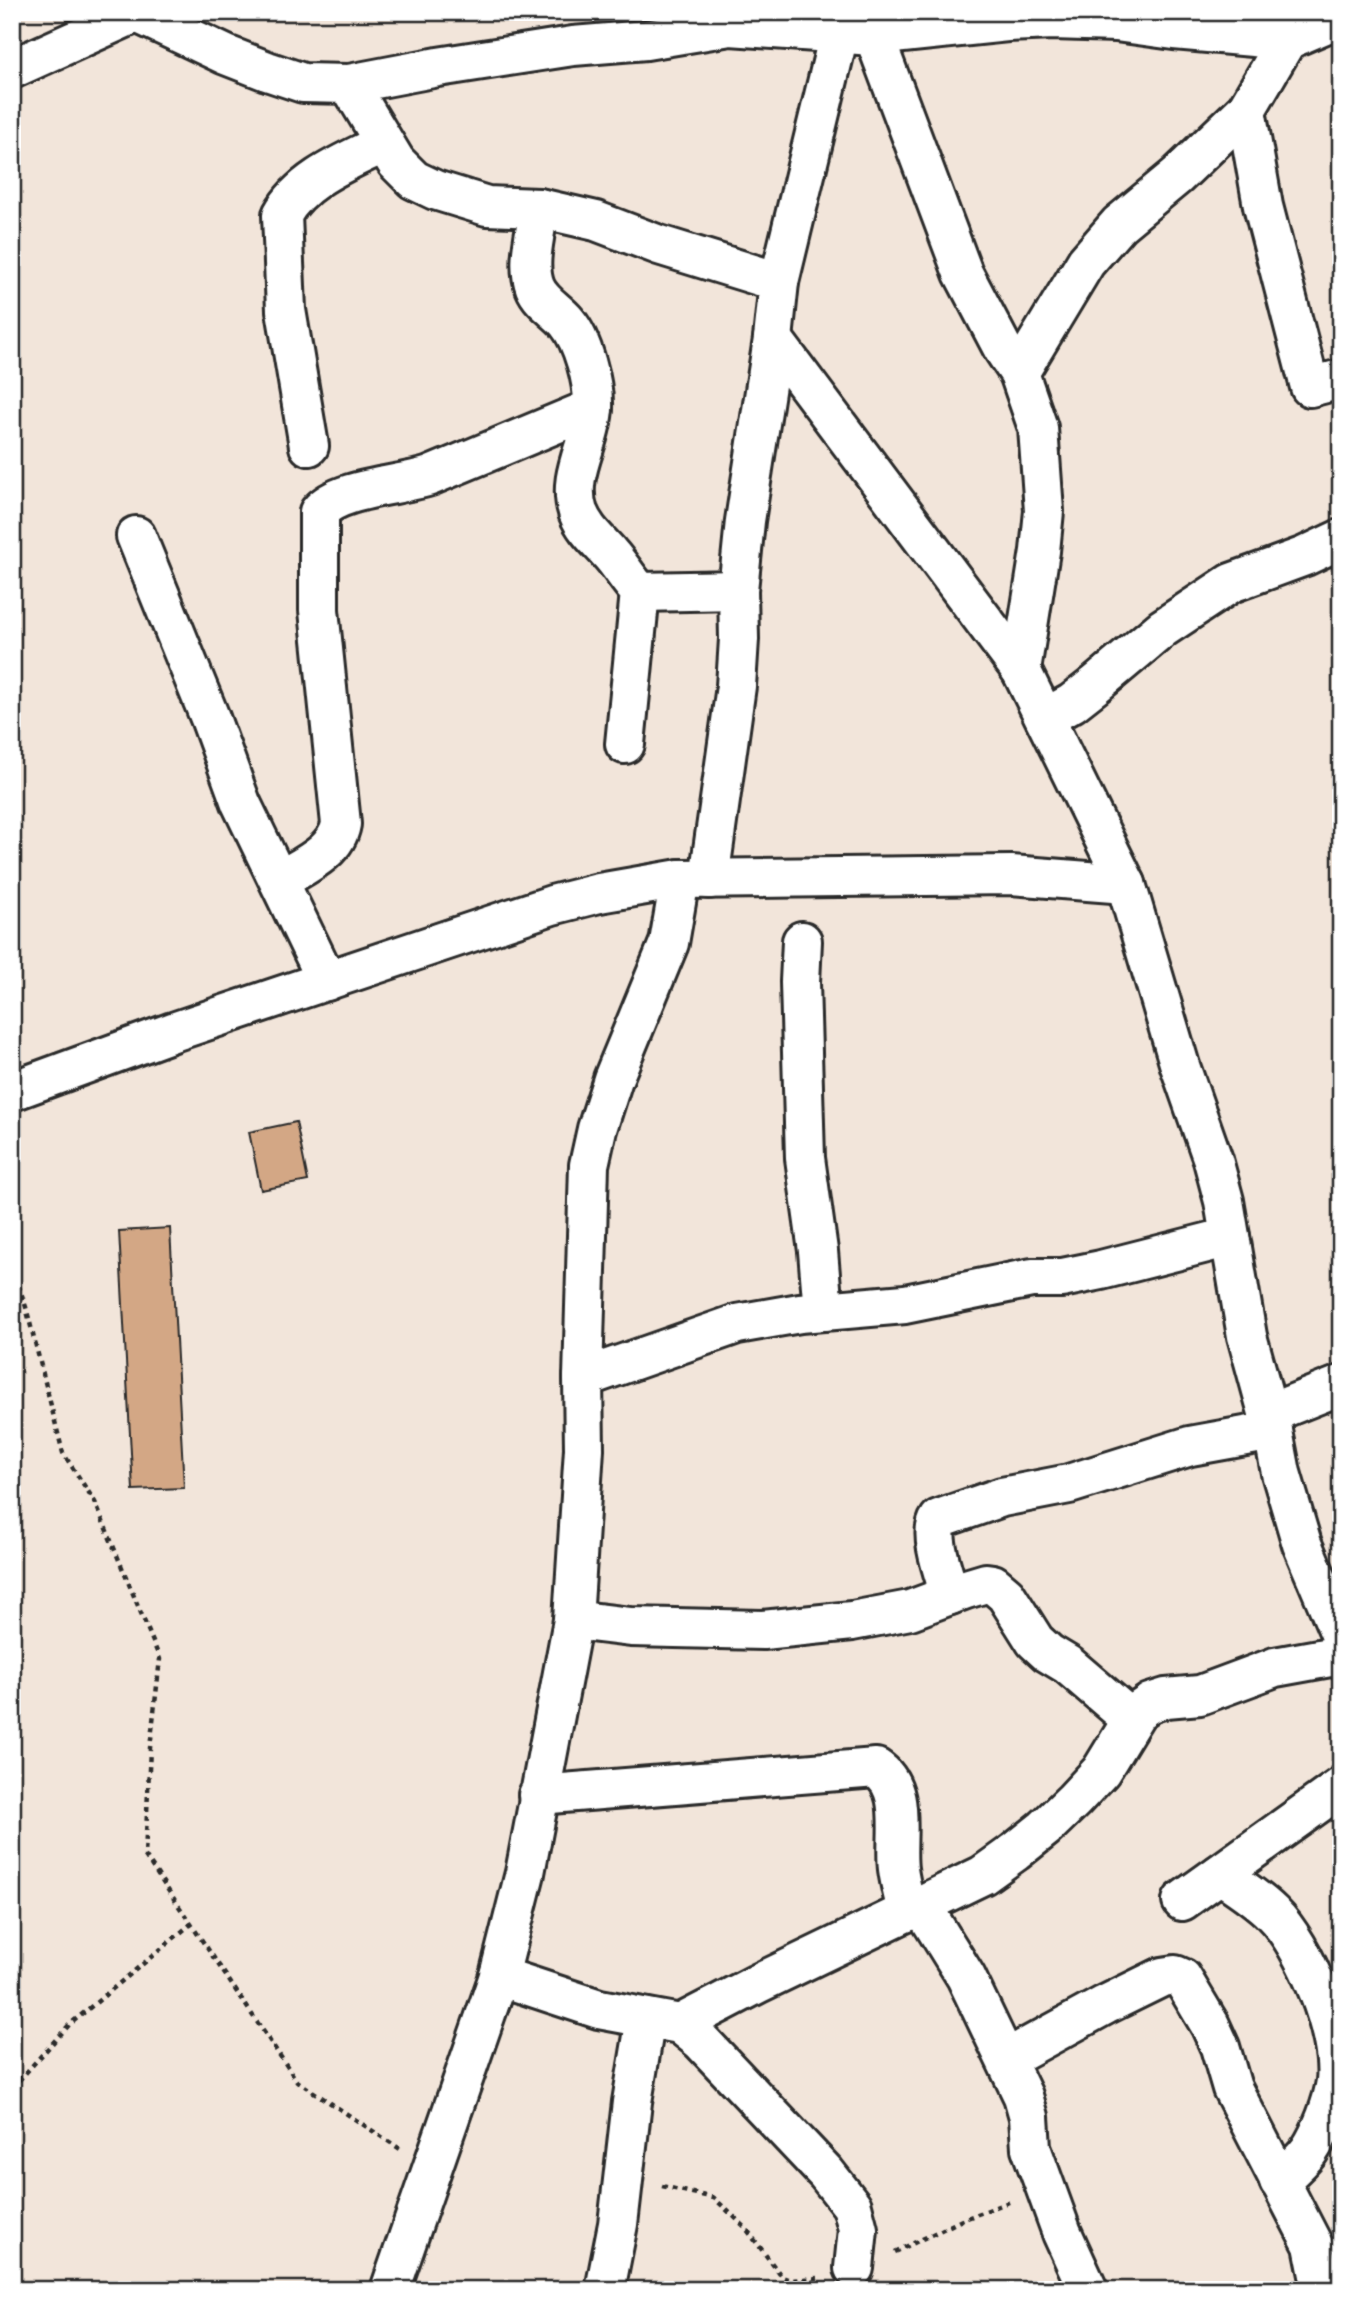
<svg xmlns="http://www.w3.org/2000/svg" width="1353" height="2302" font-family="Itim,sans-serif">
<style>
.building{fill:#d3a785;stroke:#2b2b2b;stroke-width:2}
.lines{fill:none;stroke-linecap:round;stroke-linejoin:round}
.minor-casing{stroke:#2b2b2b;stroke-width:44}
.path{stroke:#2b2b2b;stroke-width:4.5;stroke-dasharray:5 5;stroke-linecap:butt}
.minor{stroke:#fff;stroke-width:38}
</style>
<rect width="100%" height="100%" fill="#f2e5da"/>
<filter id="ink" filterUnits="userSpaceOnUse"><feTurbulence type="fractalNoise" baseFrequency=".0143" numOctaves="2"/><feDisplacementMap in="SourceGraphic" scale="14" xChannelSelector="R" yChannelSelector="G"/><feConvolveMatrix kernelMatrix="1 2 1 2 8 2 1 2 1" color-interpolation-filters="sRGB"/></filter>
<g filter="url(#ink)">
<!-- building -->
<g class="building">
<path d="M296,1122l12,59 -47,9 -12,-58z"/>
<path d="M170,1228l14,260 -51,2 -14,-259z"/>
</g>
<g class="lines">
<!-- minor casing -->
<g class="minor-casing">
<g id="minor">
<path d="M135,12l91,43 41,16 36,12 46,1 89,-17 135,-21 73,-6 84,-14 144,10 133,-14 46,-2 63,2 58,8 113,10 54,-23"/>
<path d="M874,36l89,237 40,76 16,24 19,55 6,83 -4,40 -19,119"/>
<path d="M12,69l124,-56"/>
<path d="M349,84l47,78 18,18 21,10 52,16 52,2 57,13 63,24 120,37"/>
<path d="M1246,110l17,96 47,181 31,-8"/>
<path d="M539,208c-3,24 -13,56 -4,79 6,15 22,23 32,35 16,19 27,61 26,86 -2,36 -27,67 -15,104 7,18 20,28 32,42 11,12 18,26 30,38l-15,152"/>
<path d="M773,339l248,331 105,214 54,182 33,94 11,41 23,135 26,95 8,42 21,71 39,92"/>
<path d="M1019,373l67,-111 33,-38 58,-48 69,-66 41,-70"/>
<path d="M309,446l-23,-136 -4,-95c20,-37 67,-54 102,-72"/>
<path d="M136,536l74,182 31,85 86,178"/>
<path d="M640,592l98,-2"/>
<path d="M1045,718l27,-15 23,-18 68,-57 68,-45 74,-27 36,-17"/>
<path d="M709,879l27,-193 3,-47 -1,-49 7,-69 28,-182 6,-57 60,-248v-22"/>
<path d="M279,881c23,-15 57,-28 62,-57l-22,-214v-98c19,-24 81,-26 111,-36l163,-68"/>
<path d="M802,941l-2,41 5,176 13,93 5,60"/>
<path d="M12,1091l161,-59 379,-127 47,-12 81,-14 331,-4 115,9"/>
<path d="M583,1378l154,-54 63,-11 105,-9 127,-26h30l39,-8 129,-33"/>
<path d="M1268,1414l73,-29"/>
<path d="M950,1595c-5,-18 -22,-61 -11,-76l63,-22 67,-13 121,-38 83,-15"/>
<path d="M573,1620l58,7 132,3 89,-9 58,-11 56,-21 20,-6 7,1 13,11 29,46 13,12 20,12 63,54"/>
<path d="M538,1795l338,-27c32,21 18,68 22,101 2,15 6,29 9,43"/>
<path d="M1220,1874c18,12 37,24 52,39 33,32 69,121 64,168 -3,21 -15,52 -27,70 -8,11 -20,21 -30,30"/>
<path d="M1182,1901l159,-114"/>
<path d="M922,1906l44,71 57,119 6,21 2,31 31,85 26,57"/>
<path d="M499,1976l100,33 81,15 21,17 125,132 26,33 6,23 -4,39"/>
<path d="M680,2024l77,-40 226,-109 32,-23 30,-24 29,-28 27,-29 36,-59 13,-9 16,-5 34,-3 75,-28 66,-12"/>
<path d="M1006,2059l99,-54 57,-28 13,-2 7,3 28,47 10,22 12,41 81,157 9,45"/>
<path d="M390,2290l109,-314 26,-103 48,-253 11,-171 -1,-71 6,-213 8,-36 16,-50 56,-136 11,-64"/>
<path d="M605,2290l13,-66 14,-122 14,-84"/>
</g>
</g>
<!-- path -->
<g class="path">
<path d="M12,1266l14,41 37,146 32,49 65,157 -10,89 -5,108 152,225 103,68"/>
<path d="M12,2088l57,-63 122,-101"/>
<path d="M662,2186l52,12 31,29 37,50 8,3 28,-2"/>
<path d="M895,2252l67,-32 47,-18"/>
</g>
<!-- minor -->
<use href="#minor" class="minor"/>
</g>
</g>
<!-- margin -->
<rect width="1353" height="2302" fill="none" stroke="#fff" stroke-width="42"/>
<rect x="21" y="21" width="1311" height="2260" fill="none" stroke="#2b2b2b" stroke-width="2.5" filter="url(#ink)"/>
</svg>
